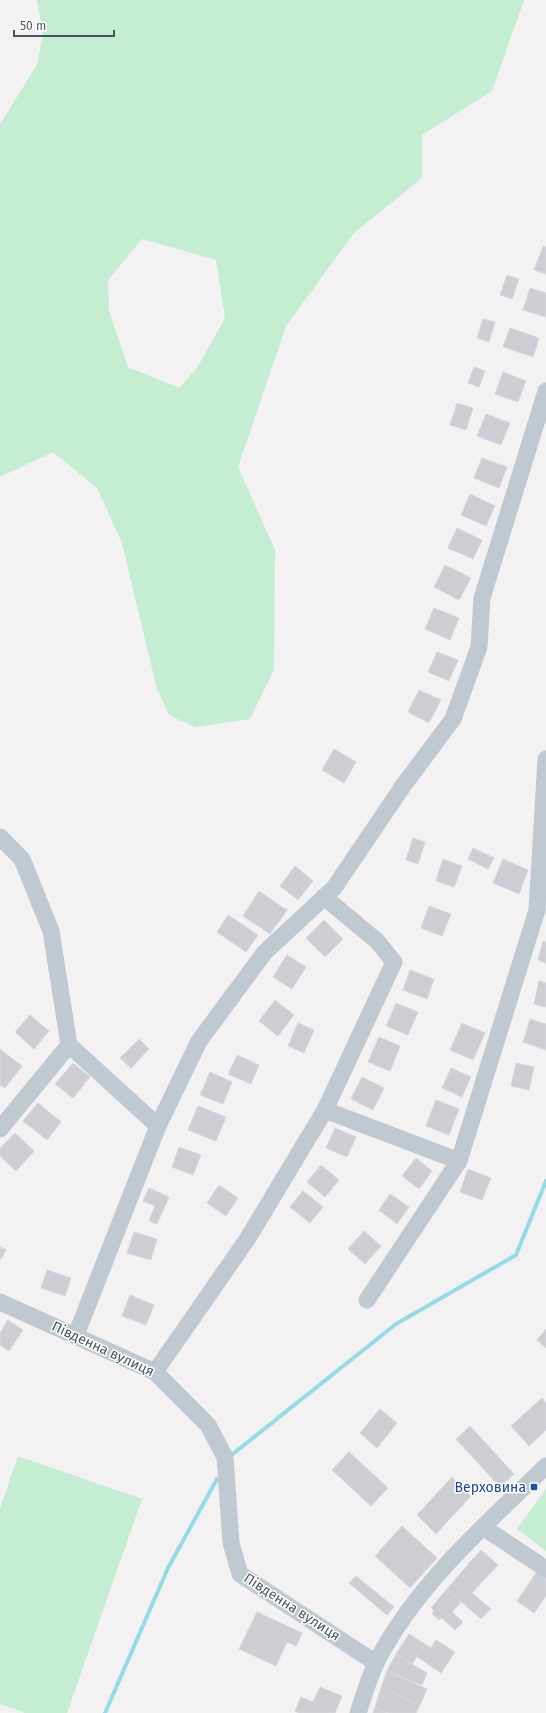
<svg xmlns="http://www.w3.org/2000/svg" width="546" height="1713" font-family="'Fira Sans',sans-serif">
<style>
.green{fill:#c4edd1;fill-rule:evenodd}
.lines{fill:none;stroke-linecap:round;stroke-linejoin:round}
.stream{stroke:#94dbe7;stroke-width:4}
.building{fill:#ccced3;stroke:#d6d8dc}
.minor{stroke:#c0c9cf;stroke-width:17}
.transit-dot{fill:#1a4fb4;stroke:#fff;stroke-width:1.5}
.labels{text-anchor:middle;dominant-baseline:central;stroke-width:3;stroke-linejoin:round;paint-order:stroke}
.street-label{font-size:14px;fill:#4a565e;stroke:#fff}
.transit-label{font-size:14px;fill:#164399;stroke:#fff;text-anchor:end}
</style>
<rect width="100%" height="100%" fill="#f3f1f2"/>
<!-- green -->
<g class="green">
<path d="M37,0h487l-32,91 -70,44v43l-68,55 -68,93 -48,141 37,83 -1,120 -24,49 -55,8 -26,-12 -12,-26 -35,-146 -25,-55 -44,-36 -53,25v-353l37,-59 6,-31zM142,239l74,21 9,58 -28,50 -18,20 -51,-21 -19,-56 -1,-31z"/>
<path d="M18,1456l124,43 -75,214h-42l-25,-9v-195z"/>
<path d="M546,1489v62l-29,-22z"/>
</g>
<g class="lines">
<!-- stream -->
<g class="stream">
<path d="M229,1457l167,-133 120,-69 30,-74"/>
<path d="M105,1713l63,-145 49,-89"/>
</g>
</g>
<!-- building -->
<g class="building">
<path d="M543,246l3,1v27l-12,-4z"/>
<path d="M507,275l12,4 -7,20 -12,-4z"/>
<path d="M530,288l16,5v24l-23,-7z"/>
<path d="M483,319l12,3 -6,20 -12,-4z"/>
<path d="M510,328l29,10 -6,19 -30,-10z"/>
<path d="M474,367l11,4 -6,16 -11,-4z"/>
<path d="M503,372l23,9 -8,21 -23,-8z"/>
<path d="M457,403l16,5 -7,22 -16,-5z"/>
<path d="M486,414l24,9 -9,22 -24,-9z"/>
<path d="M482,458l25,9 -8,21 -25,-10z"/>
<path d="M470,494l25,12 -9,20 -25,-11z"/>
<path d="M457,528l25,12 -9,19 -25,-11z"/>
<path d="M445,565l26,13 -12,22 -25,-13z"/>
<path d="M434,608l25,10 -9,22 -25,-11z"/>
<path d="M437,652l21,8 -9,21 -21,-9z"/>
<path d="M419,690l22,10 -12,23 -21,-11z"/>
<path d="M334,749l22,13 -12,21 -22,-13z"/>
<path d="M413,838l12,4 -7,22 -12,-4z"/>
<path d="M473,848l21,10 -6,11 -20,-10z"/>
<path d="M443,859l19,7 -8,21 -18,-6z"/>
<path d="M503,859l25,11 -9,24 -26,-11z"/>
<path d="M295,866l18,15 -15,19 -18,-14z"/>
<path d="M259,891l26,18h3l-18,25 -27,-18z"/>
<path d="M429,906l22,8 -9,22 -21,-8z"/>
<path d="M228,915l30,20 -12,17 -29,-20z"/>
<path d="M324,920l19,19 -18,18 -19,-19z"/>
<path d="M543,941l3,1v21l-8,-3z"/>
<path d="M287,955l19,12 -14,22 -19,-12z"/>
<path d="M410,970l24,9 -7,20 -24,-9z"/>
<path d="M539,981l7,2v24l-12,-3z"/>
<path d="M275,1000l19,15 -16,21 -19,-15z"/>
<path d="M396,1003l22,9 -10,23 -22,-9z"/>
<path d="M30,1015l19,16 -15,18 -19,-17z"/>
<path d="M530,1019l16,5v26l-23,-8z"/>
<path d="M298,1023l16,7 -10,23 -16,-7z"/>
<path d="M462,1023l23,10 -12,27 -23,-10z"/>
<path d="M379,1037l21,9 -10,25 -22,-9z"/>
<path d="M139,1039l10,10 -18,19 -11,-10z"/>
<path d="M0,1049l22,17 -17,22 -5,-3z"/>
<path d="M237,1055l22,10 -8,19 -23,-10z"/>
<path d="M73,1063l17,14 -17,21 -18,-14z"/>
<path d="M516,1063l18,4 -5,23 -18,-4z"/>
<path d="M451,1068l20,9 -9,20 -20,-9z"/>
<path d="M210,1072l22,10 -9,22 -23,-9z"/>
<path d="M362,1077l22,11 -11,22 -22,-11z"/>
<path d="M436,1100l23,9 -10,26 -23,-9z"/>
<path d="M38,1103l23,19 -14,18 -24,-19z"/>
<path d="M198,1106l28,11 -10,24 -28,-11z"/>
<path d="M335,1128l21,9 -9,20 -21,-9z"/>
<path d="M15,1133l19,18 -18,20 -16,-15v-8z"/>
<path d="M179,1147l22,8 -8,20 -21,-8z"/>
<path d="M416,1158l16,13 -13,18 -17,-13z"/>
<path d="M321,1165l18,15 -14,17 -18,-15z"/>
<path d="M468,1169l23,9 -9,22 -22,-8z"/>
<path d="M219,1185l19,13 -12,18 -19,-13z"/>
<path d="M149,1188l20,9 -12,27 -8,-3 6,-15 -12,-5z"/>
<path d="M303,1191l20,16 -13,16 -20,-16z"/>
<path d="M390,1194l19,13 -12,17 -18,-14z"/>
<path d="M364,1231l17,15 -16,18 -17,-15z"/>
<path d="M134,1232l23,7 -6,21 -24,-7z"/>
<path d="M0,1247l6,3 -6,10z"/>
<path d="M47,1270l24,8 -6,18 -24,-8z"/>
<path d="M130,1295l24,10 -8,20 -24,-9z"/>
<path d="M8,1320l15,10 -14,21 -9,-6v-12z"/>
<path d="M546,1329v19l-9,-8z"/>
<path d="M542,1398l4,5v27l-17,16 -18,-20z"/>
<path d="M380,1409l17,14 -20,25 -17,-15z"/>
<path d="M470,1426l44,48 -14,13 -44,-48z"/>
<path d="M349,1452l39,36 -17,18 -39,-36z"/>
<path d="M452,1477l19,19 -35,38 -19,-19z"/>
<path d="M402,1526l35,32 -27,30 -35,-32z"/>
<path d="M481,1550l17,15 -17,18 -16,-15z"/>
<path d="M541,1566l5,3v27l-12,17 -17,-12z"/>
<path d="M465,1568l16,15 -9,10 19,16 -10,10 -34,-30z"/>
<path d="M356,1576l38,31 -7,8 -38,-32z"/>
<path d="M447,1589l14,13 -9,10 11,10 -8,8 -13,-12 -3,2 -7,-6 2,-3 -3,-3z"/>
<path d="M257,1612l45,21 -6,13 -9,-4 -11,24 -37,-17z"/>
<path d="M409,1634l16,10 -13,20 -16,-10z"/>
<path d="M436,1640l19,12 -14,21 -25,-17 9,-12 6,4z"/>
<path d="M396,1654l31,19 -5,12 -35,-14z"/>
<path d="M387,1671l40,18 -7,16 -39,-17z"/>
<path d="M320,1687l22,9 -7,17h-36l-4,-2 6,-14 12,5z"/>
<path d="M381,1688l39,17 -4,8h-28l-13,-6z"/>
<path d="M375,1707l13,6h-15z"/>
</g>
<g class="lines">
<!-- minor -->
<g class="minor">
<path d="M0,837l22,22 29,72 18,114"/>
<path d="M69,1045l89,81"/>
<path d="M325,1110l134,51"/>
<path d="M0,1129l69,-84"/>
<path d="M367,1300l92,-139 78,-251 9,-151"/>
<path d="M0,1302l155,70 53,53 17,32 6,86 9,31 136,89"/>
<path d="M76,1335l82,-209 41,-85 66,-89 69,-64 69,-102 50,-67 26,-72 3,-49 64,-207"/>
<path d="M155,1372l93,-134 77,-128 69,-148 -17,-21 -53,-44"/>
<path d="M483,1527l63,42"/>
<path d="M358,1713c6,-17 11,-36 19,-52 39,-76 108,-136 169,-195"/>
</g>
</g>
<!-- markers -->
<rect class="transit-dot" x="530" y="1483" width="8" height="8" rx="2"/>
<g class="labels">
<!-- street labels -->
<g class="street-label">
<text transform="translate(103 1349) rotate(25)">Південна вулиця</text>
<text transform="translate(292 1607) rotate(33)">Південна вулиця</text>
</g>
<!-- transit labels -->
<g class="transit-label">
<text x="526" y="1487">Верховина</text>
</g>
</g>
<!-- scale -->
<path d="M14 30v6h100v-6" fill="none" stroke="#4a565e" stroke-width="2"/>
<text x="20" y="30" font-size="12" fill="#4a565e" stroke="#ffffff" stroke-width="3" paint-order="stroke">50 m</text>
</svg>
